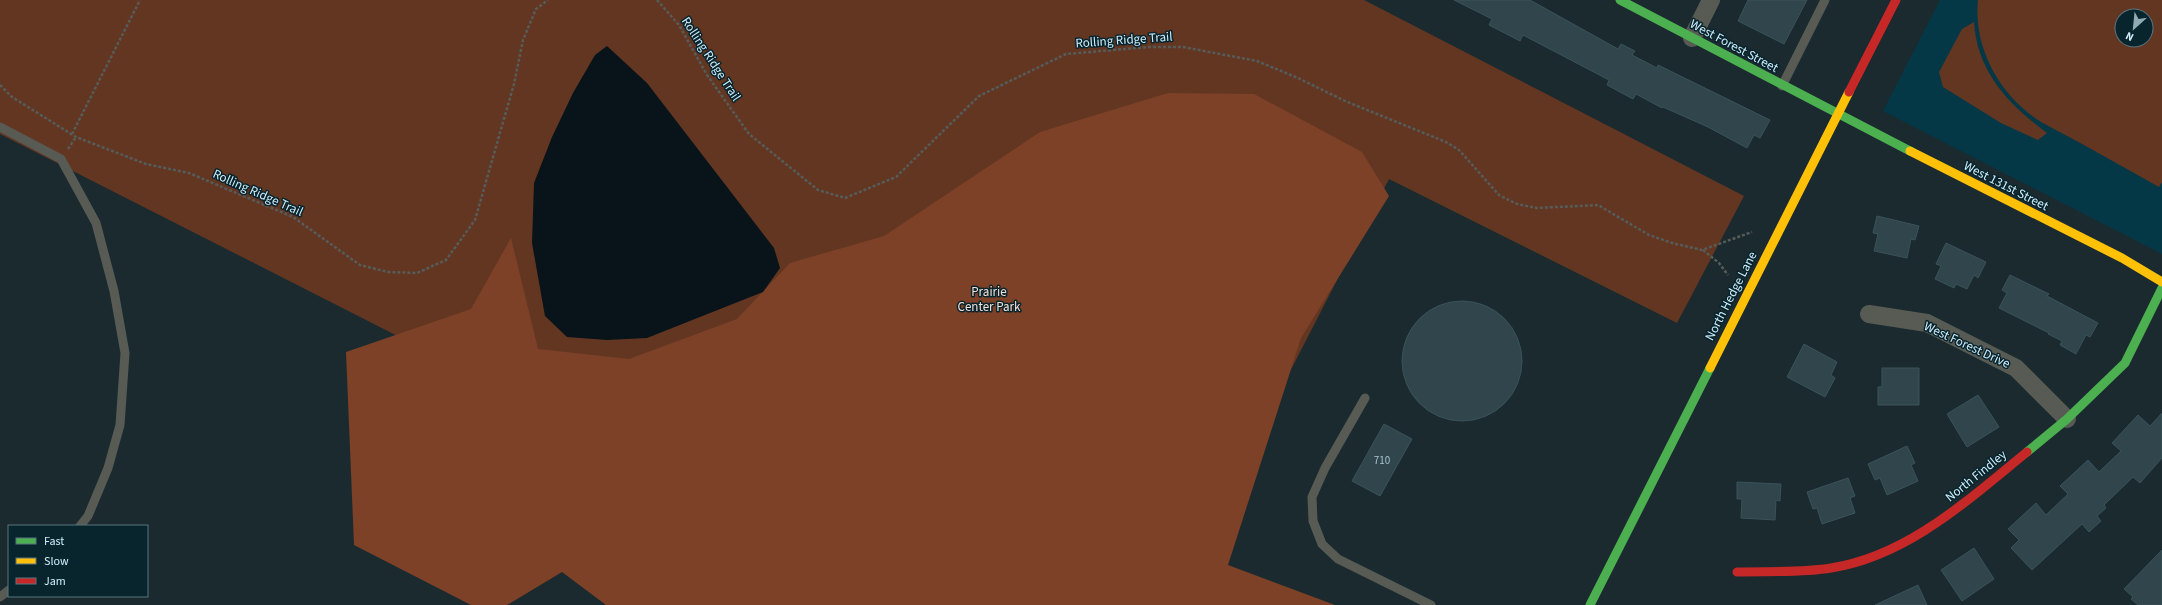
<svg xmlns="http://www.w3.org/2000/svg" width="2162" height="605" font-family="'Source Sans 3',sans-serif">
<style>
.built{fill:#043846;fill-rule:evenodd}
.green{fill:#633622;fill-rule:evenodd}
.forest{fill:#7d4127}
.water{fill:#081419}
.building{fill:#30464c;stroke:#3a525a}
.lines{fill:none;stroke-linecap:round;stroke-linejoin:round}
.path{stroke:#565c59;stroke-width:2.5;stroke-dasharray:3 2;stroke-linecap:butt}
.lane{stroke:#575b54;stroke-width:9}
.street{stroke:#575b54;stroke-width:18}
.fast{stroke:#4caf50;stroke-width:9}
.slow{stroke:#ffc107;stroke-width:9}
.jam{stroke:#c62828;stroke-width:9}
.labels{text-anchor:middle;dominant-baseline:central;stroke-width:3;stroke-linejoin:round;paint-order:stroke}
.number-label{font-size:11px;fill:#a7c4cf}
.street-label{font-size:13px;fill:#cfeefb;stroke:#08242d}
.park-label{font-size:13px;fill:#f5dfd6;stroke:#08242d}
</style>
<rect width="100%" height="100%" fill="#1b2a2f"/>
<!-- built -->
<path class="built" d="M1940,0h222v254l-279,-143zM2122,16h24v24h-24z"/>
<!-- green -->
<g class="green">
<path d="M0,0h1364l380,196 -67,127 -288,-144 -219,426h-243l-927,-471z"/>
<path d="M1978,0h184v182l-3,5c-25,-14 -50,-28 -75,-42 -14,-8 -29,-15 -43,-23 -41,-26 -68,-74 -63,-122zM2122,16h24v24h-24z"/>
<path d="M1974,22c3,50 35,83 73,111l-9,7 -37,-17 -58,-36 -4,-15 23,-43z"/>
</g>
<!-- forest -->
<path class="forest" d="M1168,93l86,1 108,58 27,44 -88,142 -73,227 107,40h-729l-44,-33 -55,33h-36l-117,-60 -8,-193 125,-43 40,-71 27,111 91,10 108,-40 53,-56 94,-27 156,-104z"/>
<!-- water -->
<path class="water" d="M607,46l40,37 127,165 6,20 -17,24 -116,46 -40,2 -40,-3 -22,-21 -13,-73 2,-60 18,-46 21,-44 22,-38z"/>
<!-- building -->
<g class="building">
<path d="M1454,0h76l88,49 3,-5 14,7 -3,4 25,13 1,-3 112,55 -10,18 -6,-3 -7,13 -39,-21 -45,-20 -1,1 -26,-14 -3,5 -26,-14 2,-5 -86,-45 -3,6 -31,-16 3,-6z"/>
<path d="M1748,0h59l-23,44 -46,-23z"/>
<path d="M1877,216l42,10 -4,14 -4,-1 -4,19 -33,-7 4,-17 -5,-1z"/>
<path d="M1946,243l40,19 -8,16 -4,-3 -7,14 -11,-5 -2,4 -19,-9 6,-13 -5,-2z"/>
<path d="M2010,275l39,19 -2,2 51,27 -8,14 -4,-2 -10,19 -16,-9 2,-4 -14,-7 1,-1 -50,-25 8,-15 -5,-3z"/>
<circle cx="1462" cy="361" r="60"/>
<path d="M1804,344l33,18 -6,13 4,3 -10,19 -38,-20z"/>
<path d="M1882,368h37v37h-41v-18h4z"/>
<path d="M1978,395l21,32 -32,20 -20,-33z"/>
<path d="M2162,413v45l-22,25 -7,-6 -29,28 2,3 -9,8 4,5 -12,11 -7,-8 -50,46 -21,-22 8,-8 -11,-11 28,-26 10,12 22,-21 -8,-8 28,-26 11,12 22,-21 -9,-8 26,-28 12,11z"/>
<path d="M1384,424l28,15 -32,57 -28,-15z"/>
<path d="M1907,446l8,17 -4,2 7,16 -31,14 -7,-17 -5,2 -7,-16z"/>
<path d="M1848,478l7,18 -5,2 5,15 -33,11 -5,-16 -4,1 -6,-17z"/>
<path d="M1737,482l44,2 -1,17 -4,-1 -1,20 -34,-2 1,-19h-5z"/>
<path d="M1974,548l20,31 -32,22 -21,-31z"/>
<path d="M2162,550v55h-24l-7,-6 2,-2 -9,-8z"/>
<path d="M1918,585l9,20h-52z"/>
</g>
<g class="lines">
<!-- path -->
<g class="path">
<path d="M657,0l22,25 28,50 42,59 69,56 27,8 51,-21 83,-81 87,-42 83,-7h34l74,14 41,17 47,23 101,41 13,8 40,45 18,9 20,4 61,-3 51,30 23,8 30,7 50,-18"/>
<path d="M0,85l12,12 64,40 70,27 43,9 104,44 67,48 28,7 29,1 29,-13 29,-40 39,-136 9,-44 13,-31 12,-9"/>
<path d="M72,134l68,-134"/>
<path d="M68,149l8,-12"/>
<path d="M1703,250l16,13 9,12"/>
</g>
<!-- lane -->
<g class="lane">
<path d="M1782,86l43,-86"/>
<path d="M0,127l61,32 35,64 18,68 11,62 -5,72 -12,43 -20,48 -8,10"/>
<path d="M1365,398l-40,70 -13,29 1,24 9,23 16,15 93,46"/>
<path d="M0,597l9,-7"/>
</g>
<!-- street -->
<g class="street">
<path d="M1692,38l19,-38"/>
<path d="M1869,314l58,9 89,45 51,51"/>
</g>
<!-- fast -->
<g class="fast">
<path d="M1620,0l290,151"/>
<path d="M2027,452l40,-33 58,-56 37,-75"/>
<path d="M1590,605l120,-237"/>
</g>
<!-- slow -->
<g class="slow">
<path d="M1910,151l212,107 40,24"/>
<path d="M1710,368l139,-276"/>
</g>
<!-- jam -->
<g class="jam">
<path d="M1849,92l47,-92"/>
<path d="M1737,572c30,-1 65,1 94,-4 77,-12 138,-69 196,-116"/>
</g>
</g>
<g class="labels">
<!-- number labels -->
<g class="number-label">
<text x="1382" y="460">710</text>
</g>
<!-- street labels -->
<g class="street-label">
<text transform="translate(1124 40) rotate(-4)">Rolling Ridge Trail</text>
<text transform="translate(1734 46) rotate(28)">West Forest Street</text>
<text transform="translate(711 59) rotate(57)">Rolling Ridge Trail</text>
<text transform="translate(2006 186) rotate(27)">West 131st Street</text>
<text transform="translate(258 193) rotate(24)">Rolling Ridge Trail</text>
<text transform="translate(1731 296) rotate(-63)">North Hedge Lane</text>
<text transform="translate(1967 345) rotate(25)">West Forest Drive</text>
<text transform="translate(1976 476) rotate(-39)">North Findley</text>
</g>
<!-- park labels -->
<g class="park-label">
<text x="989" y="292">Prairie<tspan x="989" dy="15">Center Park</tspan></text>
</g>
</g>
<!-- legend -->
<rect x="8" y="525" width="140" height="72" fill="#08242d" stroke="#58757f"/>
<rect x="16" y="538" width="20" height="6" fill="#4caf50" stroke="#58757f"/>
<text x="44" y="545" font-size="12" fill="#cfeefb">Fast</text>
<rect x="16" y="558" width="20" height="6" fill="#ffc107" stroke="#58757f"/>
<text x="44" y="565" font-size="12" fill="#cfeefb">Slow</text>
<rect x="16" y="578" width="20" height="6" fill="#c62828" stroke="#58757f"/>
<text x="44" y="585" font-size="12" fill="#cfeefb">Jam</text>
<!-- north arrow -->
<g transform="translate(2134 28) rotate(207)"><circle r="19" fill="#08242d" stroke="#58757f"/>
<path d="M0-3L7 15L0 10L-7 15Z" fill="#90a9b4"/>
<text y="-6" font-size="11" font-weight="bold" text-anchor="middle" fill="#cfeefb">N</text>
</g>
</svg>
